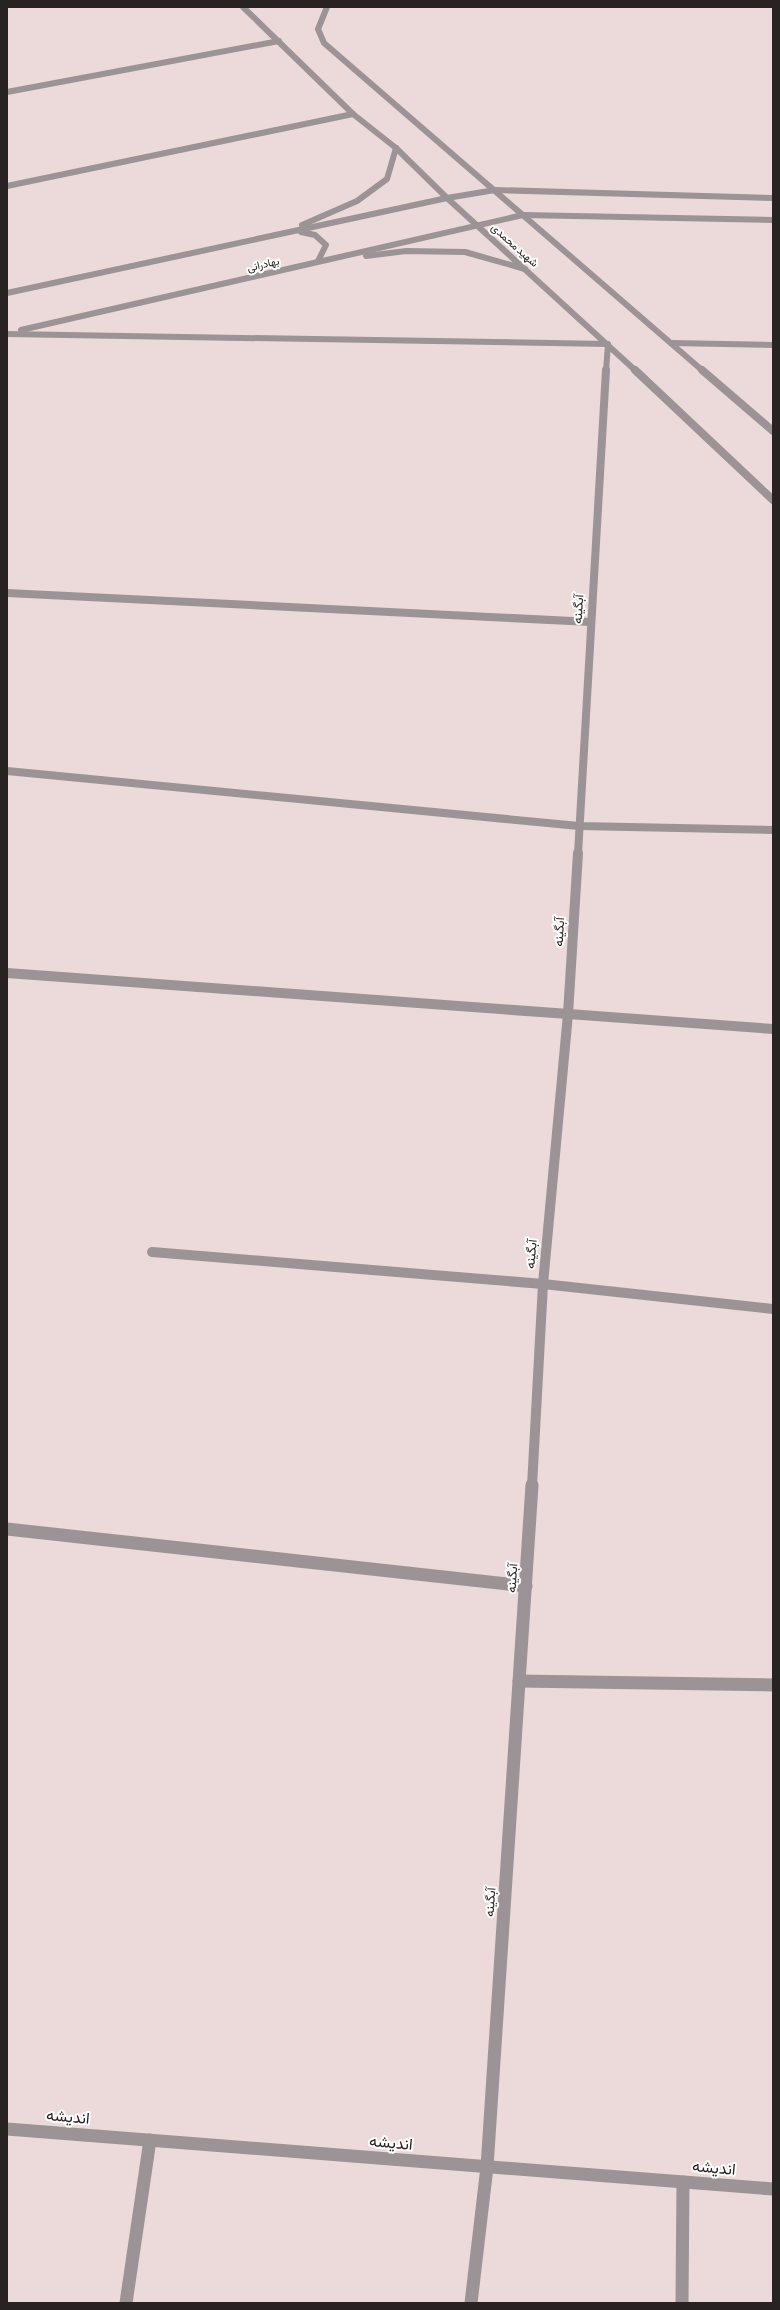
<svg xmlns="http://www.w3.org/2000/svg" width="780" height="2310" font-family="'Asap Condensed',Vazirmatn,sans-serif">
<style>
.lines{fill:none;stroke-linecap:round;stroke-linejoin:round}
.minor-far3{stroke:#9b9396;stroke-width:6}
.minor-far2{stroke:#9b9396;stroke-width:8}
.minor-far1{stroke:#9b9396;stroke-width:10}
.minor{stroke:#9b9396;stroke-width:13}
.labels{text-anchor:middle;dominant-baseline:central;stroke-width:4;stroke-linejoin:round;paint-order:stroke}
.far-street-label{font-size:11px;fill:#292222;stroke:#fff}
.street-label{font-size:13px;fill:#292222;stroke:#fff}
.near-street-label{font-size:16px;fill:#292222;stroke:#fff}
</style>
<rect width="100%" height="100%" fill="#ecd9d9"/>
<g class="lines">
<!-- minor-far3 -->
<g class="minor-far3">
<path d="M243,7l110,107 43,34 51,50 189,173"/>
<path d="M327,7l-9,22 6,14 379,328"/>
<path d="M7,92l272,-51"/>
<path d="M7,186l346,-72"/>
<path d="M302,225l55,-24 30,-22 9,-31"/>
<path d="M301,232l14,3 11,10 -8,16"/>
<path d="M366,256l40,-5 59,1 60,17"/>
<path d="M7,293l440,-95 48,-8 278,8"/>
<path d="M21,330l502,-115 250,5"/>
<path d="M7,334l601,10 -2,27"/>
<path d="M671,343l102,2"/>
</g>
<!-- minor-far2 -->
<g class="minor-far2">
<path d="M635,370l138,130"/>
<path d="M702,370l71,61"/>
<path d="M7,593l584,29"/>
<path d="M7,771l572,55 194,4"/>
<path d="M578,854l28,-484"/>
</g>
<!-- minor-far1 -->
<g class="minor-far1">
<path d="M7,973l766,56"/>
<path d="M152,1252l391,32 230,25"/>
<path d="M532,1486l11,-202 25,-270 10,-161"/>
</g>
<!-- minor -->
<g class="minor">
<path d="M7,1529l519,57"/>
<path d="M519,1681l254,4"/>
<path d="M7,2129l766,60"/>
<path d="M126,2303l24,-163"/>
<path d="M471,2303l16,-136 45,-682"/>
<path d="M682,2303l1,-121"/>
</g>
</g>
<g class="labels">
<!-- far-street labels -->
<g class="far-street-label">
<text transform="translate(515 245) rotate(42)">شهید محمدی</text>
<text transform="translate(263 264) rotate(-13)">بهادرانی</text>
</g>
<!-- street labels -->
<g class="street-label">
<text transform="translate(578 609) rotate(-86)">آبگینه</text>
<text transform="translate(559 932) rotate(-87)">آبگینه</text>
<text transform="translate(531 1254) rotate(-85)">آبگینه</text>
<text transform="translate(512 1578) rotate(-86)">آبگینه</text>
<text transform="translate(490 1902) rotate(-86)">آبگینه</text>
</g>
<!-- near-street labels -->
<g class="near-street-label">
<text transform="translate(68 2116) rotate(5)">اندیشه</text>
<text transform="translate(391 2142) rotate(5)">اندیشه</text>
<text transform="translate(714 2167) rotate(5)">اندیشه</text>
</g>
</g>
<!-- border -->
<rect width="780" height="2310" fill="none" stroke="#292222" stroke-width="16"/>
</svg>
